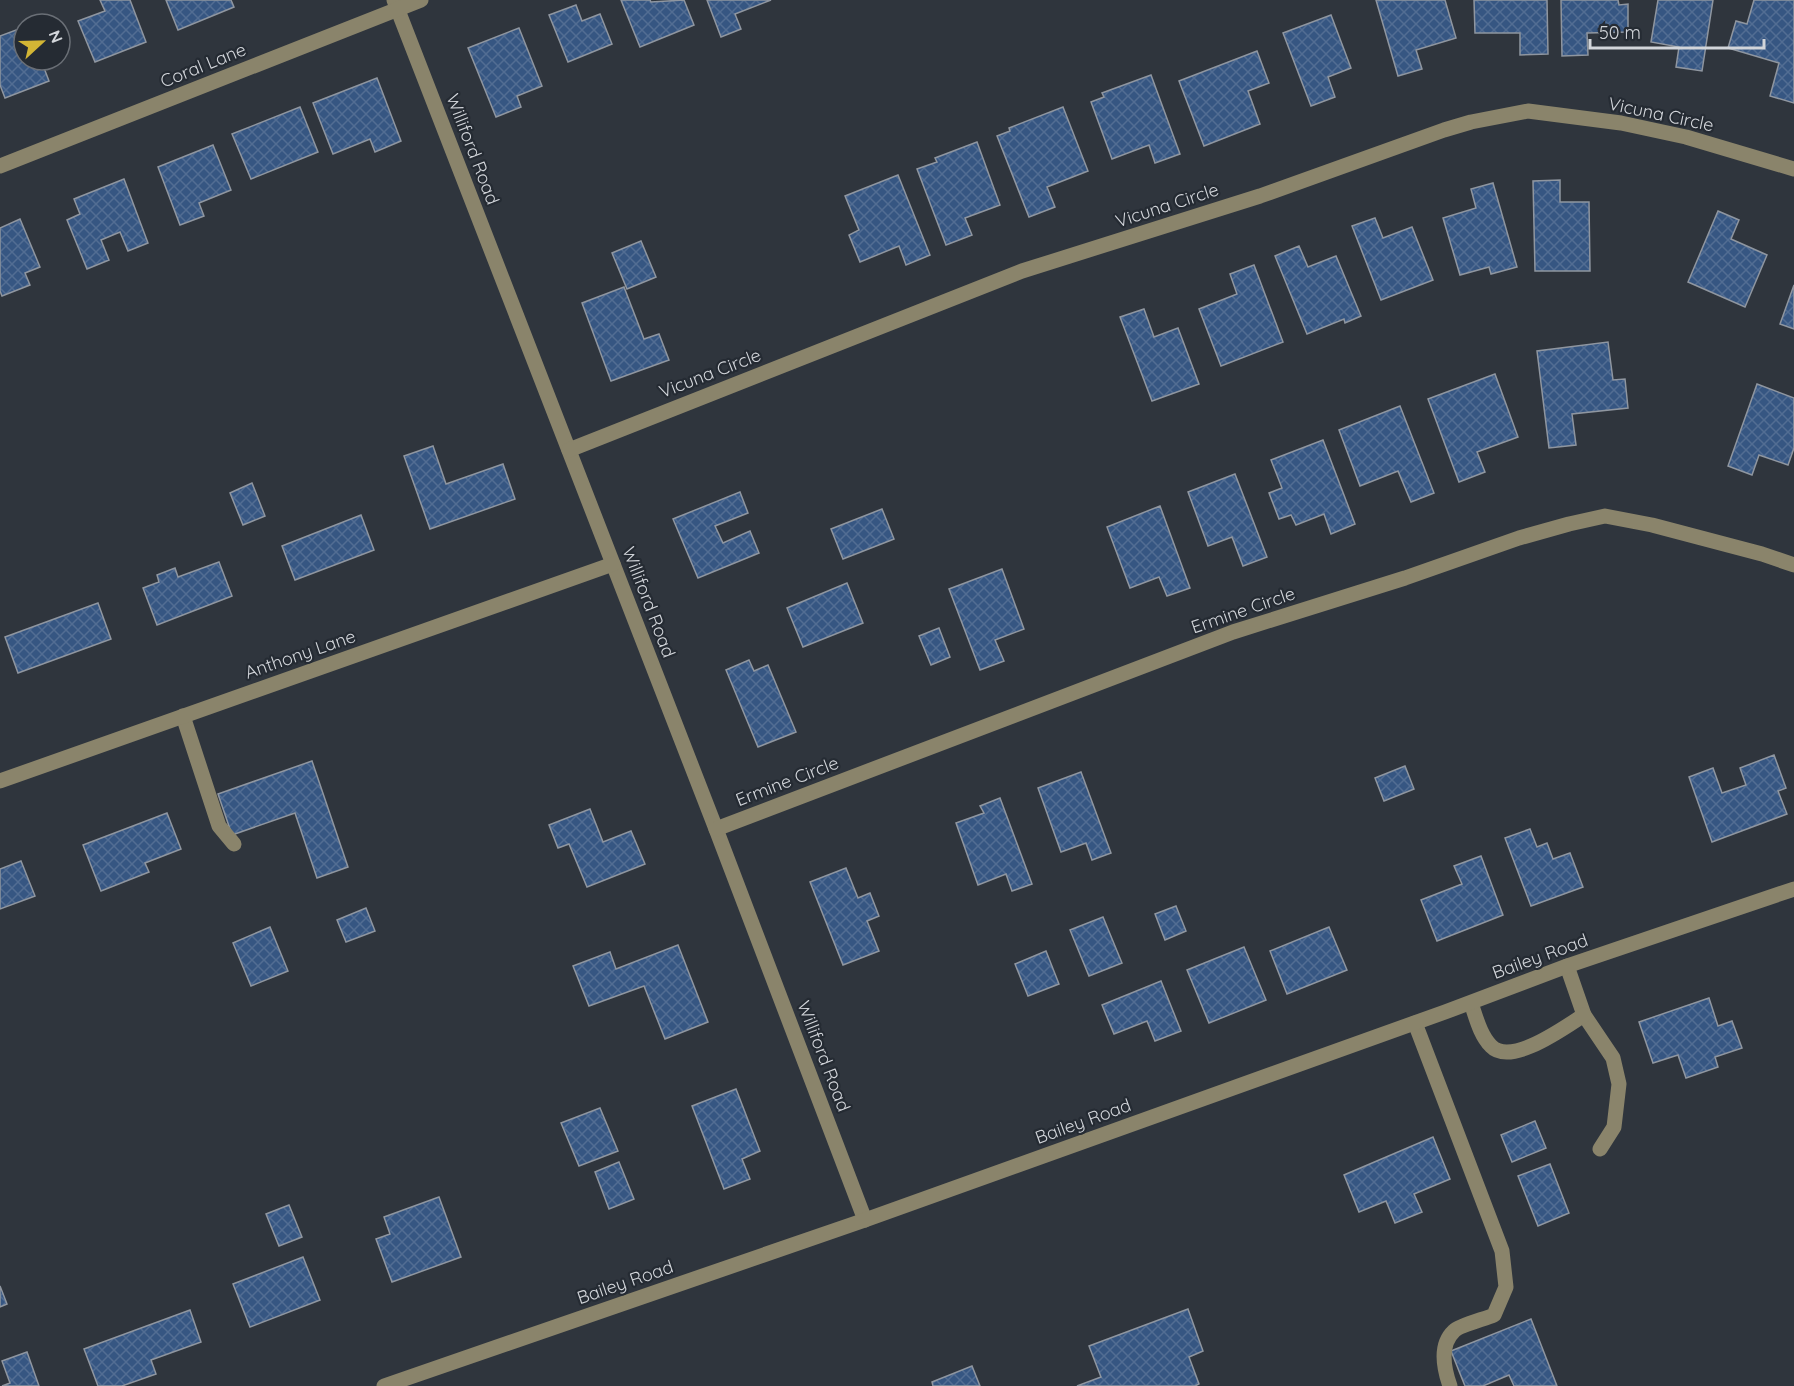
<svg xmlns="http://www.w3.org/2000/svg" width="1794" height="1386" font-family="Quicksand,sans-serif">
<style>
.building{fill:url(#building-cross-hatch);stroke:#8f96a0;stroke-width:1.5}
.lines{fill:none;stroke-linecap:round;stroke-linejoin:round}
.minor{stroke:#8a846b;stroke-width:15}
.labels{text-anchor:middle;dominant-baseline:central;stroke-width:4.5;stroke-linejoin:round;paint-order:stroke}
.street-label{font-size:18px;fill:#d2d5da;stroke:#252b33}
</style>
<defs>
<pattern id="building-cross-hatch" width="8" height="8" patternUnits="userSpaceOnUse" patternTransform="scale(1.5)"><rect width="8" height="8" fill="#365682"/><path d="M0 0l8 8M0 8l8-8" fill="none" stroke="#526d93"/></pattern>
</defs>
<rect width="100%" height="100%" fill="#2f353d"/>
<!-- building -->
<g class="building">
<path d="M100,0h30l16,42 -51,20 -17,-41 27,-10z"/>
<path d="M166,0h65l3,7 -56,23z"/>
<path d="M621,0h29l1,2 33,-2 10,25 -54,22z"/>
<path d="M707,0h64l-36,14 6,15 -20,8z"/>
<path d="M1376,0h69l11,38 -40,12 6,19 -24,7z"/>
<path d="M1474,0h73l1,54 -28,1v-22h-45z"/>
<path d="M1561,0h57l1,5 9,-1v28l-41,1 1,22 -26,1z"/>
<path d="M1658,0h55l-11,71 -26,-4 3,-20 -28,-5z"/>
<path d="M1754,0h40v103l-24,-7 9,-33 -51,-15 8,-27 11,3z"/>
<path d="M576,5l6,16 18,-7 12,30 -44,18 -19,-47z"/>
<path d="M1331,15l20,53 -23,9 7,20 -24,9 -28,-73z"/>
<path d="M46,18l3,6h-18z"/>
<path d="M24,27v33h17l8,21 -44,17 -5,-13v-49z"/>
<path d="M519,28l23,58 -25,10 4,11 -25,10 -28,-69z"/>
<path d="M1257,51l12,32 -21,8 12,33 -56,22 -25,-65z"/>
<path d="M1151,75l29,79 -25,9 -6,-18 -37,14 -21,-57 13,-5 -2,-4z"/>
<path d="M377,78l24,63 -26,11 -5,-13 -37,15 -20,-51z"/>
<path d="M300,107l18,45 -67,27 -19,-45z"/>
<path d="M1063,107l25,64 -41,16 8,20 -26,10 -32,-81 13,-5 -1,-3z"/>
<path d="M977,142l23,63 -35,13 7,17 -26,10 -29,-76 20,-7 -2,-4z"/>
<path d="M213,145l18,45 -32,13 5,13 -24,9 -22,-58z"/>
<path d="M898,175l32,80 -24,10 -7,-19 -39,16 -11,-27 10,-5 -14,-34z"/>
<path d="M124,179l24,64 -20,8 -8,-19 -19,8 8,20 -22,9 -20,-49 13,-6 -6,-15z"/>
<path d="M1560,180v22h29l1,69h-55l-2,-90z"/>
<path d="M1493,183l24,84 -26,7 -2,-7 -29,8 -17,-57 33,-10 -5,-19z"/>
<path d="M1718,211l21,9 -8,19 36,16 -22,52 -57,-25z"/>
<path d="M1375,218l8,20 29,-11 21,53 -52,20 -29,-74z"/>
<path d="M20,219l20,48 -15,6 5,12 -28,11 -2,-5v-63z"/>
<path d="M641,241l15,36 -29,12 -15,-36z"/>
<path d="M1299,246l9,21 28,-11 25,60 -16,7 -1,-4 -37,15 -32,-78z"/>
<path d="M1254,265l29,77 -62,24 -22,-57 38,-15 -7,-20z"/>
<path d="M1794,285v44l-14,-5z"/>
<path d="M624,287l20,52 15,-5 10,26 -58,21 -29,-78z"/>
<path d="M1144,309l10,28 24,-9 21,56 -47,17 -32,-84z"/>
<path d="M1608,342l5,38 12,-1 3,29 -56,6 4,31 -27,3 -12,-97z"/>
<path d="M1495,374l23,63 -41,15 8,20 -26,10 -31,-83z"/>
<path d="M1757,384l37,14v50l-6,17 -29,-10 -7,20 -24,-9z"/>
<path d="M1400,406l34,87 -23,9 -13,-31 -38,15 -21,-56z"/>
<path d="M1323,440l32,84 -24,10 -7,-20 -28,11 -5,-10 -12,4 -10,-26 13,-5 -11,-28z"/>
<path d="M433,446l13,38 57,-20 12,35 -85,30 -26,-73z"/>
<path d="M1235,474l32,83 -24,9 -11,-29 -24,9 -20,-54z"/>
<path d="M252,483l13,33 -22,9 -13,-32z"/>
<path d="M740,492l8,21 -33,13 8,17 27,-12 9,22 -61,25 -25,-59z"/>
<path d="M1160,506l30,82 -23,8 -8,-19 -29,11 -23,-61z"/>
<path d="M882,509l12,30 -51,20 -12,-30z"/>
<path d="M361,515l13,35 -79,30 -13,-34z"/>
<path d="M219,562l13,34 -75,29 -14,-37 16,-6 -2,-7 18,-7 3,9z"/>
<path d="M1002,569l22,60 -29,11 9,21 -24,9 -31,-81z"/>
<path d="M847,583l16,40 -60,24 -16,-39z"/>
<path d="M98,603l13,36 -93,34 -13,-36z"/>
<path d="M939,628l11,29 -19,8 -12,-29z"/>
<path d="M749,660l5,11 14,-6 28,67 -38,15 -32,-77z"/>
<path d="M1774,755l12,33 -8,3 9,23 -75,28 -23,-65 24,-9 9,25 24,-8 -6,-17z"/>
<path d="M312,761l36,106 -31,11 -22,-65 -63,22 -14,-41z"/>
<path d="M1405,766l9,23 -30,12 -9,-23z"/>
<path d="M1081,772l30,81 -19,7 -6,-17 -25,9 -23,-64z"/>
<path d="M1000,798l32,86 -20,7 -6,-17 -28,11 -22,-62 28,-10 -4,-7z"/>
<path d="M590,809l13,33 28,-11 14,33 -58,23 -18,-43 -11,4 -9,-23z"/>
<path d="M167,813l14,36 -36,14 4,9 -48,19 -18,-46z"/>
<path d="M1530,829l7,18 10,-4 6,16 17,-6 13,34 -52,19 -26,-68z"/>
<path d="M1481,856l22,59 -66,26 -16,-41 41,-16 -8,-18z"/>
<path d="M21,861l14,35 -35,13v-40z"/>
<path d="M846,868l12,30 12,-5 9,23 -12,5 12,30 -36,14 -33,-83z"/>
<path d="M1176,906l10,25 -21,9 -10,-26z"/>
<path d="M366,908l9,23 -29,11 -9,-22z"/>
<path d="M1103,917l19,46 -33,13 -19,-46z"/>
<path d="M270,927l18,44 -37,15 -18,-43z"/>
<path d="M1329,927l18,43 -60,24 -17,-43z"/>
<path d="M678,945l30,77 -43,17 -21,-53 -55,20 -16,-40 37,-14 6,17z"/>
<path d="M1244,947l22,53 -57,23 -22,-53z"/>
<path d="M1046,951l13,33 -31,12 -13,-32z"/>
<path d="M1161,981l20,50 -26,10 -8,-20 -33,13 -12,-29z"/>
<path d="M1709,998l9,28 14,-5 10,27 -27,9 3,10 -32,11 -8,-23 -25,8 -14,-41z"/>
<path d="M736,1089l24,62 -18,8 8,20 -26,10 -32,-83z"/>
<path d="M600,1108l18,43 -39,15 -18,-43z"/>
<path d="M1535,1121l11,27 -34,14 -11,-27z"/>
<path d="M1433,1137l17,42 -36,15 8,18 -27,11 -9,-22 -27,11 -15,-37z"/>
<path d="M619,1162l15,37 -25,10 -14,-37z"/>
<path d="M1550,1164l19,49 -31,13 -20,-50z"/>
<path d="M439,1197l22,60 -69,25 -16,-43 14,-5 -6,-17z"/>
<path d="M289,1205l13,32 -23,9 -13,-32z"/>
<path d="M303,1257l17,43 -70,27 -17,-43z"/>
<path d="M0,1286l7,18 -7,3z"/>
<path d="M1188,1309l15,42 -14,6 10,27 -4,2h-118l24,-9 -12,-31z"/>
<path d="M190,1310l11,32 -50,18 5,14 -34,12h-24l-14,-37z"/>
<path d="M1531,1319l26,67h-43l-5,-11 -26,11h-18l-14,-35z"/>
<path d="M27,1352l12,34h-37l8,-3 -8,-22z"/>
<path d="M972,1366l8,20h-47l-1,-4z"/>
</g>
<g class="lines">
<!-- minor -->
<g class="minor">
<path d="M394,0l322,829 149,391"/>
<path d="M0,166l421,-166"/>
<path d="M569,450l453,-179 238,-75 184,-66 27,-8 57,-11 93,12 65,14 108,32"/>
<path d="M183,716l36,110 15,18"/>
<path d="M0,781l613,-217"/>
<path d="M716,829l517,-197 172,-54 114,-40 50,-14 36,-8 47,9 110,29 32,11"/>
<path d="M1567,966l17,49 29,43 6,26 -5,43 -14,22"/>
<path d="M1471,1003c5,14 9,32 20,43 20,21 74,-19 93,-31"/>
<path d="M1415,1023l87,228 4,36 -12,28c-9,4 -34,10 -40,16 -15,14 -10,38 -4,55"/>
<path d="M384,1386l481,-166 580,-208 122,-46 227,-77"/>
</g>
</g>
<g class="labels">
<!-- street labels -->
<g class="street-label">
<text transform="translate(203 65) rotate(-22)">Coral Lane</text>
<text transform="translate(1661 114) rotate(12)">Vicuna Circle</text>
<text transform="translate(473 149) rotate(69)">Williford Road</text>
<text transform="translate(1167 205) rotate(-18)">Vicuna Circle</text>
<text transform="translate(710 373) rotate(-21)">Vicuna Circle</text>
<text transform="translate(649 602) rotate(69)">Williford Road</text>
<text transform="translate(1243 610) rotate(-19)">Ermine Circle</text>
<text transform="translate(300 654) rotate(-19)">Anthony Lane</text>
<text transform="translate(787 781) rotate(-21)">Ermine Circle</text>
<text transform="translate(1540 956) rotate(-20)">Bailey Road</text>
<text transform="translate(824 1056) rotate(69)">Williford Road</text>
<text transform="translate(1083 1121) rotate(-20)">Bailey Road</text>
<text transform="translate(625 1282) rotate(-19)">Bailey Road</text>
</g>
</g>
<!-- north arrow -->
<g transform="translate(42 42) rotate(68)"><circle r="28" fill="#252b33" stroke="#6a6f76" stroke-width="1.5"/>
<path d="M0-4.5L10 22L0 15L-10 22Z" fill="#d3b635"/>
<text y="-9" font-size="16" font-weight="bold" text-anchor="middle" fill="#d2d5da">N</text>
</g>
<!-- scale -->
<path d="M1590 39v9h174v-9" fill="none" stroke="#d2d5da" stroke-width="3"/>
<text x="1599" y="39" font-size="18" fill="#d2d5da" stroke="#252b33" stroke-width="4.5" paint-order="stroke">50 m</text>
</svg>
